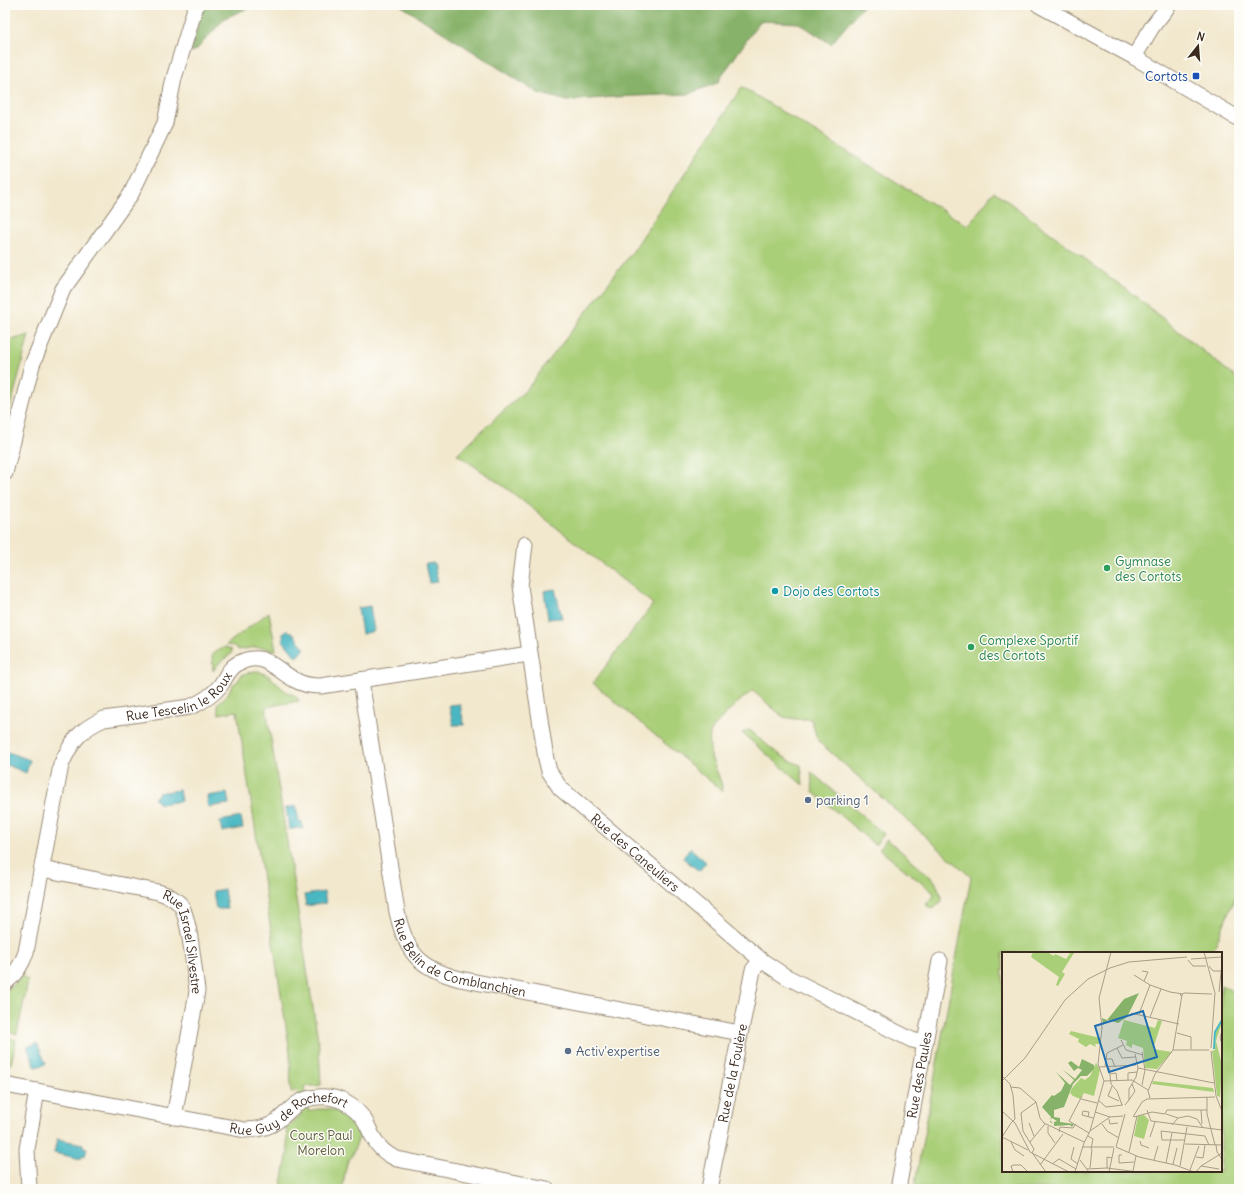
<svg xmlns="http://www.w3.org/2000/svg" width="1244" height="1194" font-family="Delius,sans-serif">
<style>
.green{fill:#aacf79;stroke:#727c4c}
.forest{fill:#87b269;stroke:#616e44}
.water{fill:#49b7c2;stroke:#427070}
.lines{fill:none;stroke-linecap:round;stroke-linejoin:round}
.street-casing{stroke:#968976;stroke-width:17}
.street{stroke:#fff;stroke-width:15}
.transit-dot{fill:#1a4fb4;stroke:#fdfcf7;stroke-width:1.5}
.leisure-dot{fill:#2e9e5b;stroke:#fdfcf7;stroke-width:1.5}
.culture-dot{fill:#0f9aa8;stroke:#fdfcf7;stroke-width:1.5}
.service-dot{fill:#5c6f8a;stroke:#fdfcf7;stroke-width:1.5}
.labels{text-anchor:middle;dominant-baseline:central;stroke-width:3;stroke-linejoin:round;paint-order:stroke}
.transit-label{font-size:13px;fill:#164399;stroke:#fdfcf7;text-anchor:end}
.leisure-label{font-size:13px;fill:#27864d;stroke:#fdfcf7;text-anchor:start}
.culture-label{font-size:13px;fill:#0d838f;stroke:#fdfcf7;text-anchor:start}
.street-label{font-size:13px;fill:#3b2a1e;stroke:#fdfcf7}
.service-label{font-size:13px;fill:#4e5e75;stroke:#fdfcf7;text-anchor:start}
.park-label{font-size:13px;fill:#5c5c39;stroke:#fdfcf7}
.inset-river{fill:none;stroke:#49b7c2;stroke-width:2}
.inset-road{fill:none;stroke:#a99c88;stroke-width:1}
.view{fill:#1f6fb2;fill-opacity:0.15;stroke:#1f6fb2;stroke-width:2}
.inset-edge{fill:none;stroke:#3b2a1e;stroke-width:2}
</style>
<rect width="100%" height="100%" fill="#fdfcf7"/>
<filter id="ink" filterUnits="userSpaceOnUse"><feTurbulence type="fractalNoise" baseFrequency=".025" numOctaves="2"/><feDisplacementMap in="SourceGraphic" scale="8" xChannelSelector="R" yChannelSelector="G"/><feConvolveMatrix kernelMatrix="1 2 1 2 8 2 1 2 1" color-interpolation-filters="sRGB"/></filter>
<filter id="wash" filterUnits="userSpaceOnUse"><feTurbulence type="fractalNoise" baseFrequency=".012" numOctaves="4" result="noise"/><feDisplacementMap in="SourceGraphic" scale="16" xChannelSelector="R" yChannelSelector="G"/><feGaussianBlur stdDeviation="0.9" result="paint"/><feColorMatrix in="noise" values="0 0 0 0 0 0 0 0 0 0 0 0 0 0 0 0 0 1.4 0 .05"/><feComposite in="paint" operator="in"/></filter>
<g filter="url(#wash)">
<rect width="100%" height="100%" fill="#f2e8ce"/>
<!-- green -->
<g class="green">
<path d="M742,87l226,139 26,-35 141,105 104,84v508l-27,65h-209v218h218v-186l18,9v195h-325l57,-312 -153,-136 -7,-22h-15l-13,-2 -30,-26c-10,6 -41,33 -43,44 -1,4 0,17 1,21 4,14 10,21 12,36l-130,-109 60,-79 -144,-114 -52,-36 70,-65 106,-138z"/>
<path d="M29,335l-21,82 -3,10v-85z"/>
<path d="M269,612l7,39c-15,-5 -22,-4 -37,-1l-5,-4 -8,-1z"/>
<path d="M225,647l6,2 1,2 -1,3 -12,9 -6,8 -1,-17z"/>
<path d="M253,671c5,0 8,1 12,3 9,4 14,13 22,18 5,3 10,3 12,9l-33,6 53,339 2,39 -17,2 4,24 10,-2h10l12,4 10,7 7,10 2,6 -2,7 -6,14 -4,6 -5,26h-61l7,-38 -2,-22 10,-10 5,-4 -4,-25 -6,3 -1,-40 -53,-342 -18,3 -2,-10 10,-9 6,-11 3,-1 6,-8z"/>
<path d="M748,730l3,1c15,13 31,28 50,34l2,20 -61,-52z"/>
<path d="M811,772l73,62 -9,11 -62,-53z"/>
<path d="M887,839l48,42 6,14 1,5 -2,4 -8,4 -5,-2v-3l7,-7 -1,-4 -54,-43z"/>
<path d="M22,976l6,5 -11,53 -12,-3v-41l9,-5z"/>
<path d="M5,1037l11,3 -5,24 -6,-2z"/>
</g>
<!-- forest -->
<g class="forest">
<path d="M204,5h51l-30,13 -29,32 -4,2 -1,-3z"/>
<path d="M400,5h464l-33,39 -32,-21 -39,-2 -43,62 -29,11 -74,3 -47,4 -29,-8z"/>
</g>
<!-- water -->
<g class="water">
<path d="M434,563l4,19 -9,1 -4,-19z"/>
<path d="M555,589l7,29 -14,1 -4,-28z"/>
<path d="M370,606l4,25 -12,3 -4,-26z"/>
<path d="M288,630l2,2h2l13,17 -9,8 -14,-18 2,-2 -2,-2z"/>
<path d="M460,704l4,21h-11l-4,-20z"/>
<path d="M5,751l25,9 -4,13 -21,-9z"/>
<path d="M179,790l2,11 -21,3 -5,-4v-3l3,-2v-2z"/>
<path d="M227,793l2,11 -21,3 -1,-11z"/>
<path d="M296,806l3,16h3l1,6 -14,1 -3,-21z"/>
<path d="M241,817l2,11 -21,4 -2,-11z"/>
<path d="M690,848l16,14 -7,9 -16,-13z"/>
<path d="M224,889l3,20h-11l-3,-18z"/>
<path d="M324,892l2,11 -20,3 -2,-11z"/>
<path d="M37,1043l9,21 -10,3 -9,-20z"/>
<path d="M57,1139l26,5v3l4,1 -2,8 -3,-1 -1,4 -27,-6z"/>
</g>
</g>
<g filter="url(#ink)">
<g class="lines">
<!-- street casing -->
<g class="street-casing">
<g id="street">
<path d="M1039,5l95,52 105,62"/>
<path d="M1134,57l18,-30 17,-22"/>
<path d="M5,473l27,-108 31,-76 68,-95 34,-71 9,-45 22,-73"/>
<path id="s1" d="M525,544l-5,42 26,173 3,12 11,17 201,172 24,16 127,64 13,3"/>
<path id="s2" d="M361,680l36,232c9,41 22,56 63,67l280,54"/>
<path id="s3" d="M42,869l116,23c8,2 16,6 22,12 10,13 14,67 17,86l-1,8 -22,119"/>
<path id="s4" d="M5,983c10,-8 17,-18 21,-31l35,-187c10,-23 19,-36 43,-46l86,-12c12,-5 22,-11 30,-21 6,-8 8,-17 17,-22 27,-15 37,5 58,16 8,5 16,6 26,6l208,-32"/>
<path id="s5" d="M5,1085l240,45c11,0 23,-2 32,-9 16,-12 18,-22 41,-24 19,-2 37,8 47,24 3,5 5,11 8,16 5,10 14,18 24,22l150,30"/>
<path d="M29,1189l-2,-40 10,-58"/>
<path id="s6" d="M709,1189l44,-219 8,-10"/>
<path id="s7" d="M898,1189l42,-228"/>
</g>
</g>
<!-- street -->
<use href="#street" class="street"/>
</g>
</g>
<!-- markers -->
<rect class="transit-dot" x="1192" y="72" width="8" height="8" rx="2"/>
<g class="leisure-dot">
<circle cx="1107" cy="568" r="4"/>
<circle cx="971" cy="647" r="4"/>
</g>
<circle class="culture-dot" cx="775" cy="591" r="4"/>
<g class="service-dot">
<circle cx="808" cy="800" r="4"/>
<circle cx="568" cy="1051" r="4"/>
</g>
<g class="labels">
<!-- transit labels -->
<g class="transit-label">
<text x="1188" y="76">Cortots</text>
</g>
<!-- leisure labels -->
<g class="leisure-label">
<text x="1115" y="561">Gymnase<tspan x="1115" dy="15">des Cortots</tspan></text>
<text x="979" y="640">Complexe Sportif<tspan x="979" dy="15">des Cortots</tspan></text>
</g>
<!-- culture labels -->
<g class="culture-label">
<text x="783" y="591">Dojo des Cortots</text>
</g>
<!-- street labels -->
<g class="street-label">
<text stroke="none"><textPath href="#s4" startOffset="374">Rue Tescelin le Roux</textPath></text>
<text stroke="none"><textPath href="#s1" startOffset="349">Rue des Caneuliers</textPath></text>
<text stroke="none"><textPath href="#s3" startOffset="180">Rue Israel Silvestre</textPath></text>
<text stroke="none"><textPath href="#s2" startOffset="321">Rue Belin de Comblanchien</textPath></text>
<text stroke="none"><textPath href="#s6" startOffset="118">Rue de la Foulère</textPath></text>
<text stroke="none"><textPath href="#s7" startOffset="116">Rue des Paules</textPath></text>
<text stroke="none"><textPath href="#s5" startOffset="293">Rue Guy de Rochefort</textPath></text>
</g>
<!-- service labels -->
<g class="service-label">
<text x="816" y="800">parking 1</text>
<text x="576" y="1051">Activ'expertise</text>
</g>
<!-- park labels -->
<g class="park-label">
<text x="321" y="1135">Cours Paul<tspan x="321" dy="15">Morelon</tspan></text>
</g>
</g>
<!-- overview -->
<g transform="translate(1002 952)">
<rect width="220" height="220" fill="#f2e8ce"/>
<path d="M31,0h14l7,4 1,-2 11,5 5,-7 3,1 -12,19 3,2 -7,12 -2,-1 3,-8 -28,-20zM122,68l31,8 3,-8 4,1 -9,28 19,3 -15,17 -12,-1 -2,-20 -11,-4v4l-6,-3 1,-4 -9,-3zM220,70l-6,19 6,24 -2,32 -3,-1 -5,-45 3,-1 1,-19zM69,79l29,7v6h-5l1,3 -6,-3 -4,3 -8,-5 1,-3 -10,-5zM94,111l4,7 -6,26 -10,-3 -4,6 -7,-3 -3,-3 2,-5 9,-10 4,2 5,-4zM151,129l60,7 1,4 -62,-8zM136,164l6,-1 5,5 -5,19 -10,-3z" fill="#aacf79"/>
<path d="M137,41l-12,24 -9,6 -10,-3 -5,5 -1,-7 5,2 17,-21zM80,107l12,6v4l-7,7h-6l-8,8 -9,23 -10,3v7l6,1v4l14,2 -2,3 -2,-2 -16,1v-4l3,-1 -5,-3 -2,2 3,4 -3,-2 1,-5 -9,-10 10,-12 2,1 7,-5 4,-8 -9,-11 14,13 4,-5 -12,-11 13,10 7,-9 -4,-2 -4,3 -6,-8 3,-2 8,6z" fill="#87b269"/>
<path class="inset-river" d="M212,97l1,-17 7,-12"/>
<path class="inset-road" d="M202,0l11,41 -4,55M189,7l31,-2M186,8l5,6h13M207,14l4,5h8M140,19l6,1 -4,9M132,23l16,10 20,7 13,2M217,40l3,-29M178,41l1,3 3,-3 28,1M129,61l48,11M137,62l11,-29M148,65l11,-28M220,78l-2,8 2,6M175,81l14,4v12M119,88l5,10 17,5M115,96l5,10 13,-1M171,98h36M209,99l5,45M104,107h6l3,8M103,114l2,-13 16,-8M97,115l37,-2M107,116l2,16 6,7 5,14M136,116l76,15M108,122l6,-1 1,7M0,124l8,8 3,11 2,24 -4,4M126,128v-7l9,-1M0,129l23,-23 40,-58 23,-21 22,-11 19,-6 58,-5M102,129l-6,-17 4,-36 -3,-30 12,-46M102,129l28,-1 16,10M140,133l3,-15 -3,-18M110,134l-4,10 11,5M9,135l9,1 16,14 4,16 4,5 40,19M80,144l-13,25 20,12M214,144l6,15M205,145v17l8,31M148,146l-2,-7 7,-17 18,-24 9,-55M79,147l16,4M145,147l68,-2M96,148l8,7 17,-2M127,148l6,-9 -3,-7M123,153l4,-5v-11l7,-12 2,-9 -3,-14M145,158l4,11 71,9M165,158h40M199,158l1,14M0,159l13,12 15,29 39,20M93,160l15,5M164,162l12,4M86,165l1,-5 -6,-1 -1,4 11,3M131,165l9,-15 5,-3M132,165l18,-5 13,2 2,-4M107,167l1,5 8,-1M27,171l5,13M100,172l5,7 12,7M170,173l6,-7 10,-2 9,3 6,9M46,174v7l7,10M88,179l20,-14 13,-1M57,180l1,-5 13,1 3,-4M86,184l5,3 -2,10M0,185l26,13M0,185l9,-14M148,185l5,-15M183,188h-23l-1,-9 44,5 4,9M138,189l1,4 8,3M9,190l4,8 9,6M28,190l15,-18M183,192l37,1M214,193l1,7 5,7M72,195l-3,12 7,5M80,195h32M114,195l23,10 36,8 19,7M114,195l9,-33M127,200l8,-36M30,201l2,-4 -11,-18 -2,-18 15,-11M31,202l13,18M120,203h-3v8l15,-1M194,205l7,1 2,-13M78,208l9,12M152,208l4,-14M164,211l6,-30M50,212l7,-5 17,10M171,212l4,-16M38,213l23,-31M178,214l7,-39M199,214l18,3M88,216l2,-19M105,216v-11l5,1M85,217l20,-1 31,4M188,218l9,-24M131,219l3,-15M11,220l-2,-6 3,-1h7l7,7M73,220l9,-29 6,-12 14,-50M107,220l5,-24M194,220l5,-6 21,-13"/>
<path class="view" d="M141,59l14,46 -48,15 -14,-46z"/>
<rect width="220" height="220" class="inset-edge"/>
</g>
<!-- margin -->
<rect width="1244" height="1194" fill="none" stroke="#fdfcf7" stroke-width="20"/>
<!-- north arrow -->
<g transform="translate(1198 46) rotate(17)" stroke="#fdfcf7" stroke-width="3" paint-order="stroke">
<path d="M0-3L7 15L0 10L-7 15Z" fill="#3b2a1e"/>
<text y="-6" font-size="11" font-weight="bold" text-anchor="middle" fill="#3b2a1e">N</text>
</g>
</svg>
